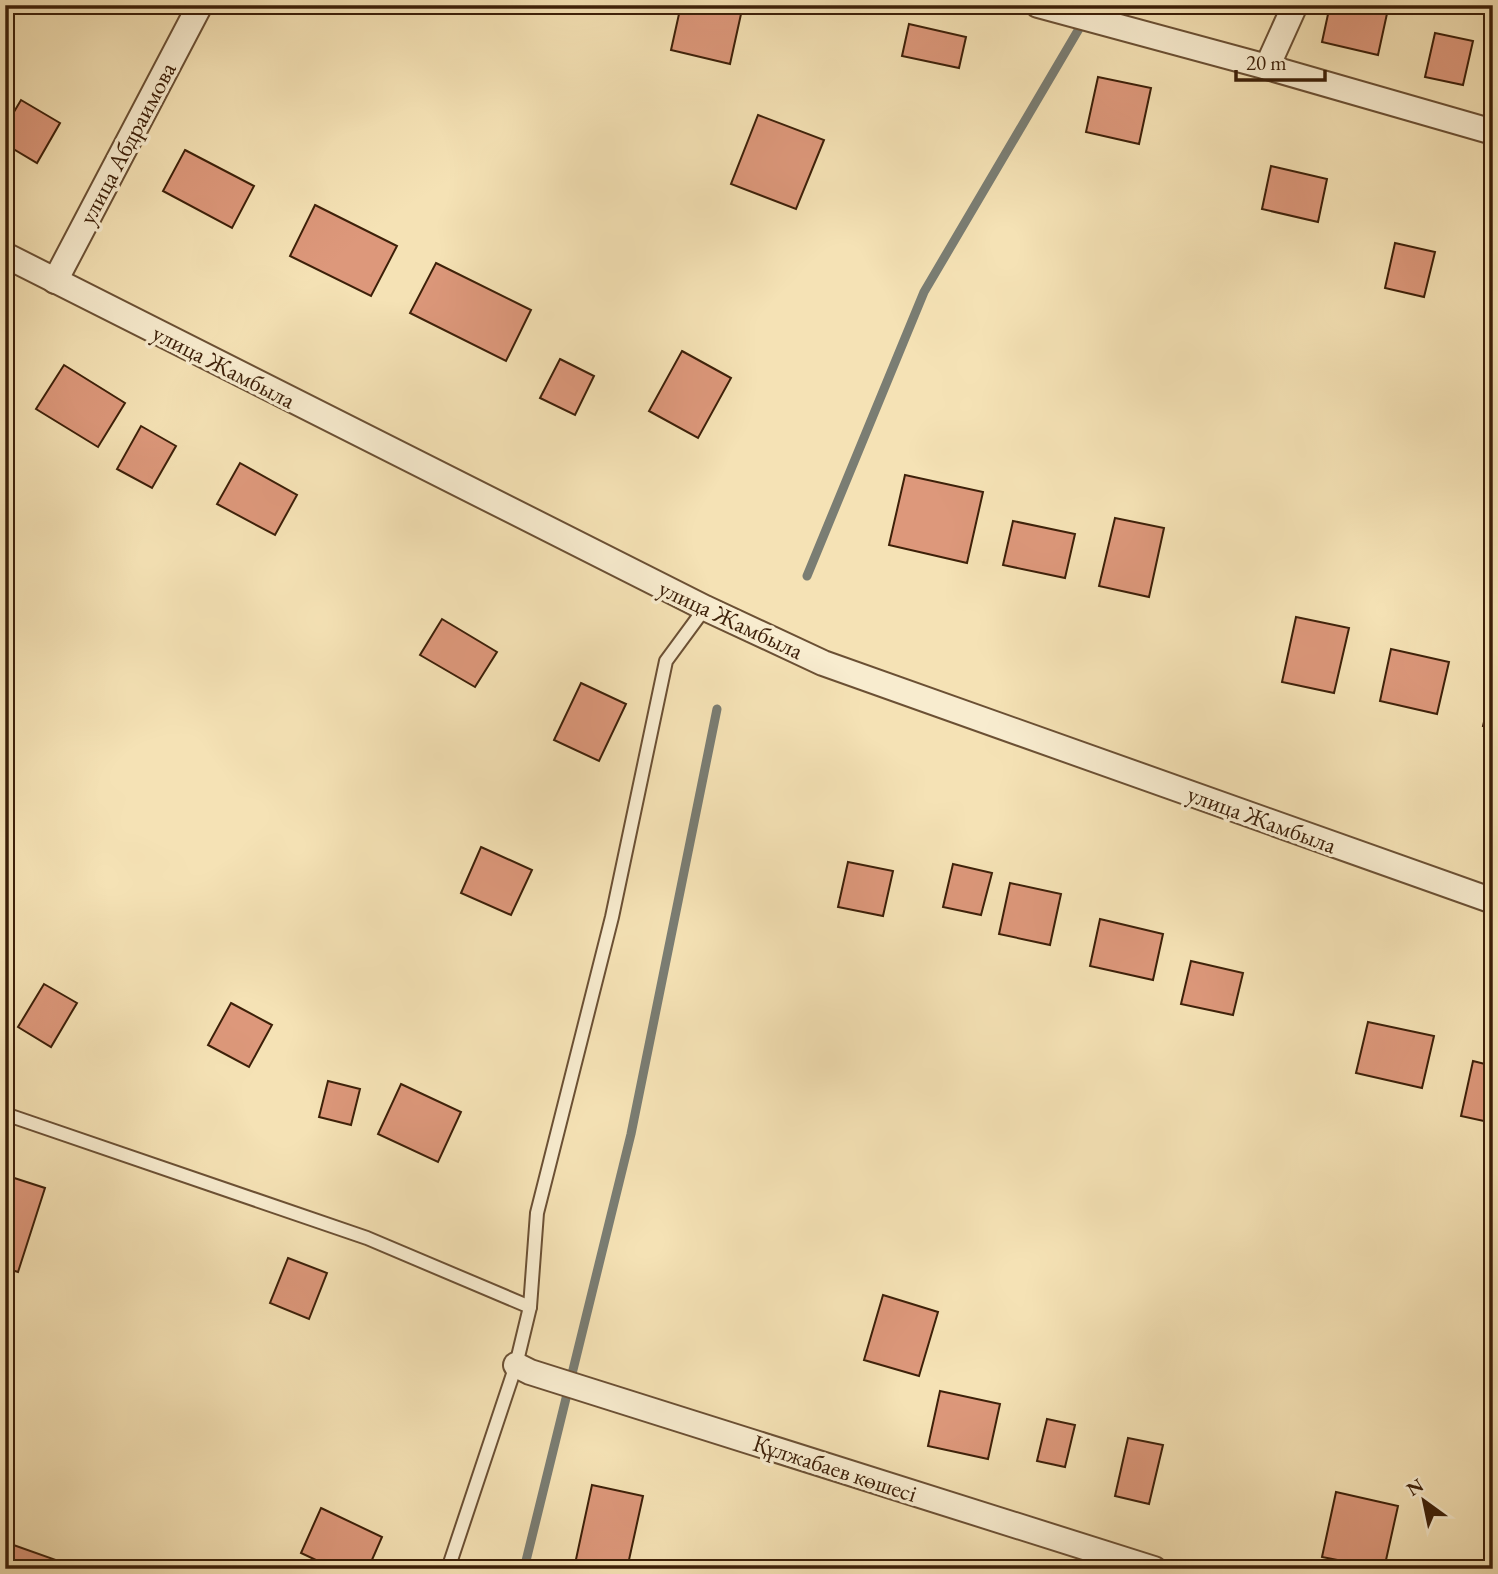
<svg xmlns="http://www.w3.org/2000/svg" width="1498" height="1574" font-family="'EB Garamond',serif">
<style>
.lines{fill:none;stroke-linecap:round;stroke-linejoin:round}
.stream{stroke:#7a7d73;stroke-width:9}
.building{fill:#dd987b;stroke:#3d2009;stroke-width:2}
.lane-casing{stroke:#6b5034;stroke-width:16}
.street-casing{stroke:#6b5034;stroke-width:28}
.lane{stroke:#f8eccf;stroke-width:12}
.street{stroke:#f8eccf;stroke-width:24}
.labels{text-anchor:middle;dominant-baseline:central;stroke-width:7;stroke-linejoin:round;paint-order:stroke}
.street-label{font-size:24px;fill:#3d2009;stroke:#f8eccf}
</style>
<rect width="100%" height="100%" fill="#f5e2b5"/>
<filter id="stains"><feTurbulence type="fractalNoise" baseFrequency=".00286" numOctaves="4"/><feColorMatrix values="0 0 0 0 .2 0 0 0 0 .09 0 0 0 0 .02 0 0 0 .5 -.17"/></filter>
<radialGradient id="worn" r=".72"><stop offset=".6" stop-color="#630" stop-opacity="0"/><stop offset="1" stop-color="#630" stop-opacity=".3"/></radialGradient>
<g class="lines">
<!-- stream -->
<g class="stream">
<path d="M807,576l117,-284 169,-287"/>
<path d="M524,1569l107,-435 86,-425"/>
</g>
</g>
<!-- building -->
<g class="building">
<path d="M681,5h62l-13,59 -59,-14z"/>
<path d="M1330,5h42l16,4 -10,46 -56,-13z"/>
<path d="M909,24l57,13 -7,31 -57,-12z"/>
<path d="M1435,33l38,8 -10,44 -38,-8z"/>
<path d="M1098,77l53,11 -12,56 -53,-12z"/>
<path d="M21,100l39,23 -23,40 -32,-19v-17z"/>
<path d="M758,115l66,25 -28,69 -65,-25z"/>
<path d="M185,150l69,36 -22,42 -69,-37z"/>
<path d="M1271,166l56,13 -9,43 -56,-13z"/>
<path d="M315,205l82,41 -26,50 -81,-40z"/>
<path d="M1395,243l40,9 -11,45 -39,-9z"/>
<path d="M436,263l95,47 -25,51 -96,-48z"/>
<path d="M682,351l49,27 -33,60 -49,-27z"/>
<path d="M560,359l34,17 -19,39 -35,-17z"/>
<path d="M64,365l61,38 -27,44 -62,-38z"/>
<path d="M141,426l35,20 -24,42 -35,-19z"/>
<path d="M240,463l57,32 -22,40 -58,-31z"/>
<path d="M905,475l78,17 -16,71 -78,-18z"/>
<path d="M1115,518l49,10 -15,69 -50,-11z"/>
<path d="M1013,521l62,13 -10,44 -62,-13z"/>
<path d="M1296,617l53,11 -15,65 -52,-11z"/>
<path d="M442,619l55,33 -22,35 -55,-32z"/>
<path d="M1391,649l58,13 -12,52 -57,-13z"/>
<path d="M581,683l45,21 -27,57 -45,-21z"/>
<path d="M1493,684v45l-10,-3z"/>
<path d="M481,847l51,23 -21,45 -50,-22z"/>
<path d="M848,862l45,9 -10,45 -45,-9z"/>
<path d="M953,864l39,9 -11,42 -38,-8z"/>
<path d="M1010,883l51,11 -11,51 -51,-11z"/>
<path d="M1100,919l63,15 -10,46 -63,-14z"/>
<path d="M1191,961l52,12 -10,42 -52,-11z"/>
<path d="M44,984l33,19 -26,44 -33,-20z"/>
<path d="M231,1003l41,22 -23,42 -41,-22z"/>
<path d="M1368,1022l66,14 -12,52 -66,-15z"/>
<path d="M1473,1061l20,5v57l-32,-7z"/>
<path d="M328,1081l32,8 -9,36 -32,-8z"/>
<path d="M401,1084l60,28 -23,50 -60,-28z"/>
<path d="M5,1175l40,13 -27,84 -13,-4z"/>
<path d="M288,1258l39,15 -18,46 -39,-16z"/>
<path d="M883,1295l55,17 -19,64 -55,-16z"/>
<path d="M940,1391l60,13 -12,55 -60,-13z"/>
<path d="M1047,1419l28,6 -10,42 -28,-6z"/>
<path d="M1128,1438l35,7 -14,59 -34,-8z"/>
<path d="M592,1485l51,11 -16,73h-28l-24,-5z"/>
<path d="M1336,1492l62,14 -14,63 -62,-12z"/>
<path d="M321,1508l61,29 -14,32h-33l-34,-16z"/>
<path d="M5,1542l51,18 -3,9h-48z"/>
<path d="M668,1562l25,7h-27z"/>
</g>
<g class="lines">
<!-- lane casing -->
<g class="lane-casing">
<g id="lane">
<path d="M5,1114l362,124 163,69"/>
<path d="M448,1569l68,-204 14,-58 7,-94 75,-296 54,-256 39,-53"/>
</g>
</g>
<!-- street casing -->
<g class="street-casing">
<g id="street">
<path d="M1038,5l229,62 226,65"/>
<path d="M1267,67l28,-62"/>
<path d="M5,255l700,353 118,55 670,238"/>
<path d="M55,281l145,-276"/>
<path d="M516,1365l14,7 624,197"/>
</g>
</g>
<!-- lane -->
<use href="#lane" class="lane"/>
<!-- street -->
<use href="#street" class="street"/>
</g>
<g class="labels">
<!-- street labels -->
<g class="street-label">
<text transform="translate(127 143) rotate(-62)">улица Абдраимова</text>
<text transform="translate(224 366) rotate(27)">улица Жамбыла</text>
<text transform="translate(731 619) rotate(25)">улица Жамбыла</text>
<text transform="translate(1262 819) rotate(20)">улица Жамбыла</text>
<text transform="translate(835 1468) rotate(18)">Құлжабаев көшесі</text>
</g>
</g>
<!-- margin -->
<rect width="1498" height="1574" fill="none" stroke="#f5e2b5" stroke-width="28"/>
<rect x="7" y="7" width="1484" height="1560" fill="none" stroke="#3d2009" stroke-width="3.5"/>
<rect x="14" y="14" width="1470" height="1546" fill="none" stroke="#3d2009" stroke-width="2"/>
<!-- north arrow -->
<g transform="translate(1424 1501) rotate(327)" stroke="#f8eccf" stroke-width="5" paint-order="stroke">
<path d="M0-5L12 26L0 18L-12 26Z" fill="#3d2009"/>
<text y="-10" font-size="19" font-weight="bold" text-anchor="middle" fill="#3d2009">N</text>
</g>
<!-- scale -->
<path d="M1236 70v10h89v-10" fill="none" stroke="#3d2009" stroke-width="3.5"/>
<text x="1246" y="70" font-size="21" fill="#3d2009" stroke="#f8eccf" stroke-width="5" paint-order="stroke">20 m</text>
<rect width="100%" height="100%" filter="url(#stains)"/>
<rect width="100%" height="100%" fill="url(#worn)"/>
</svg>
